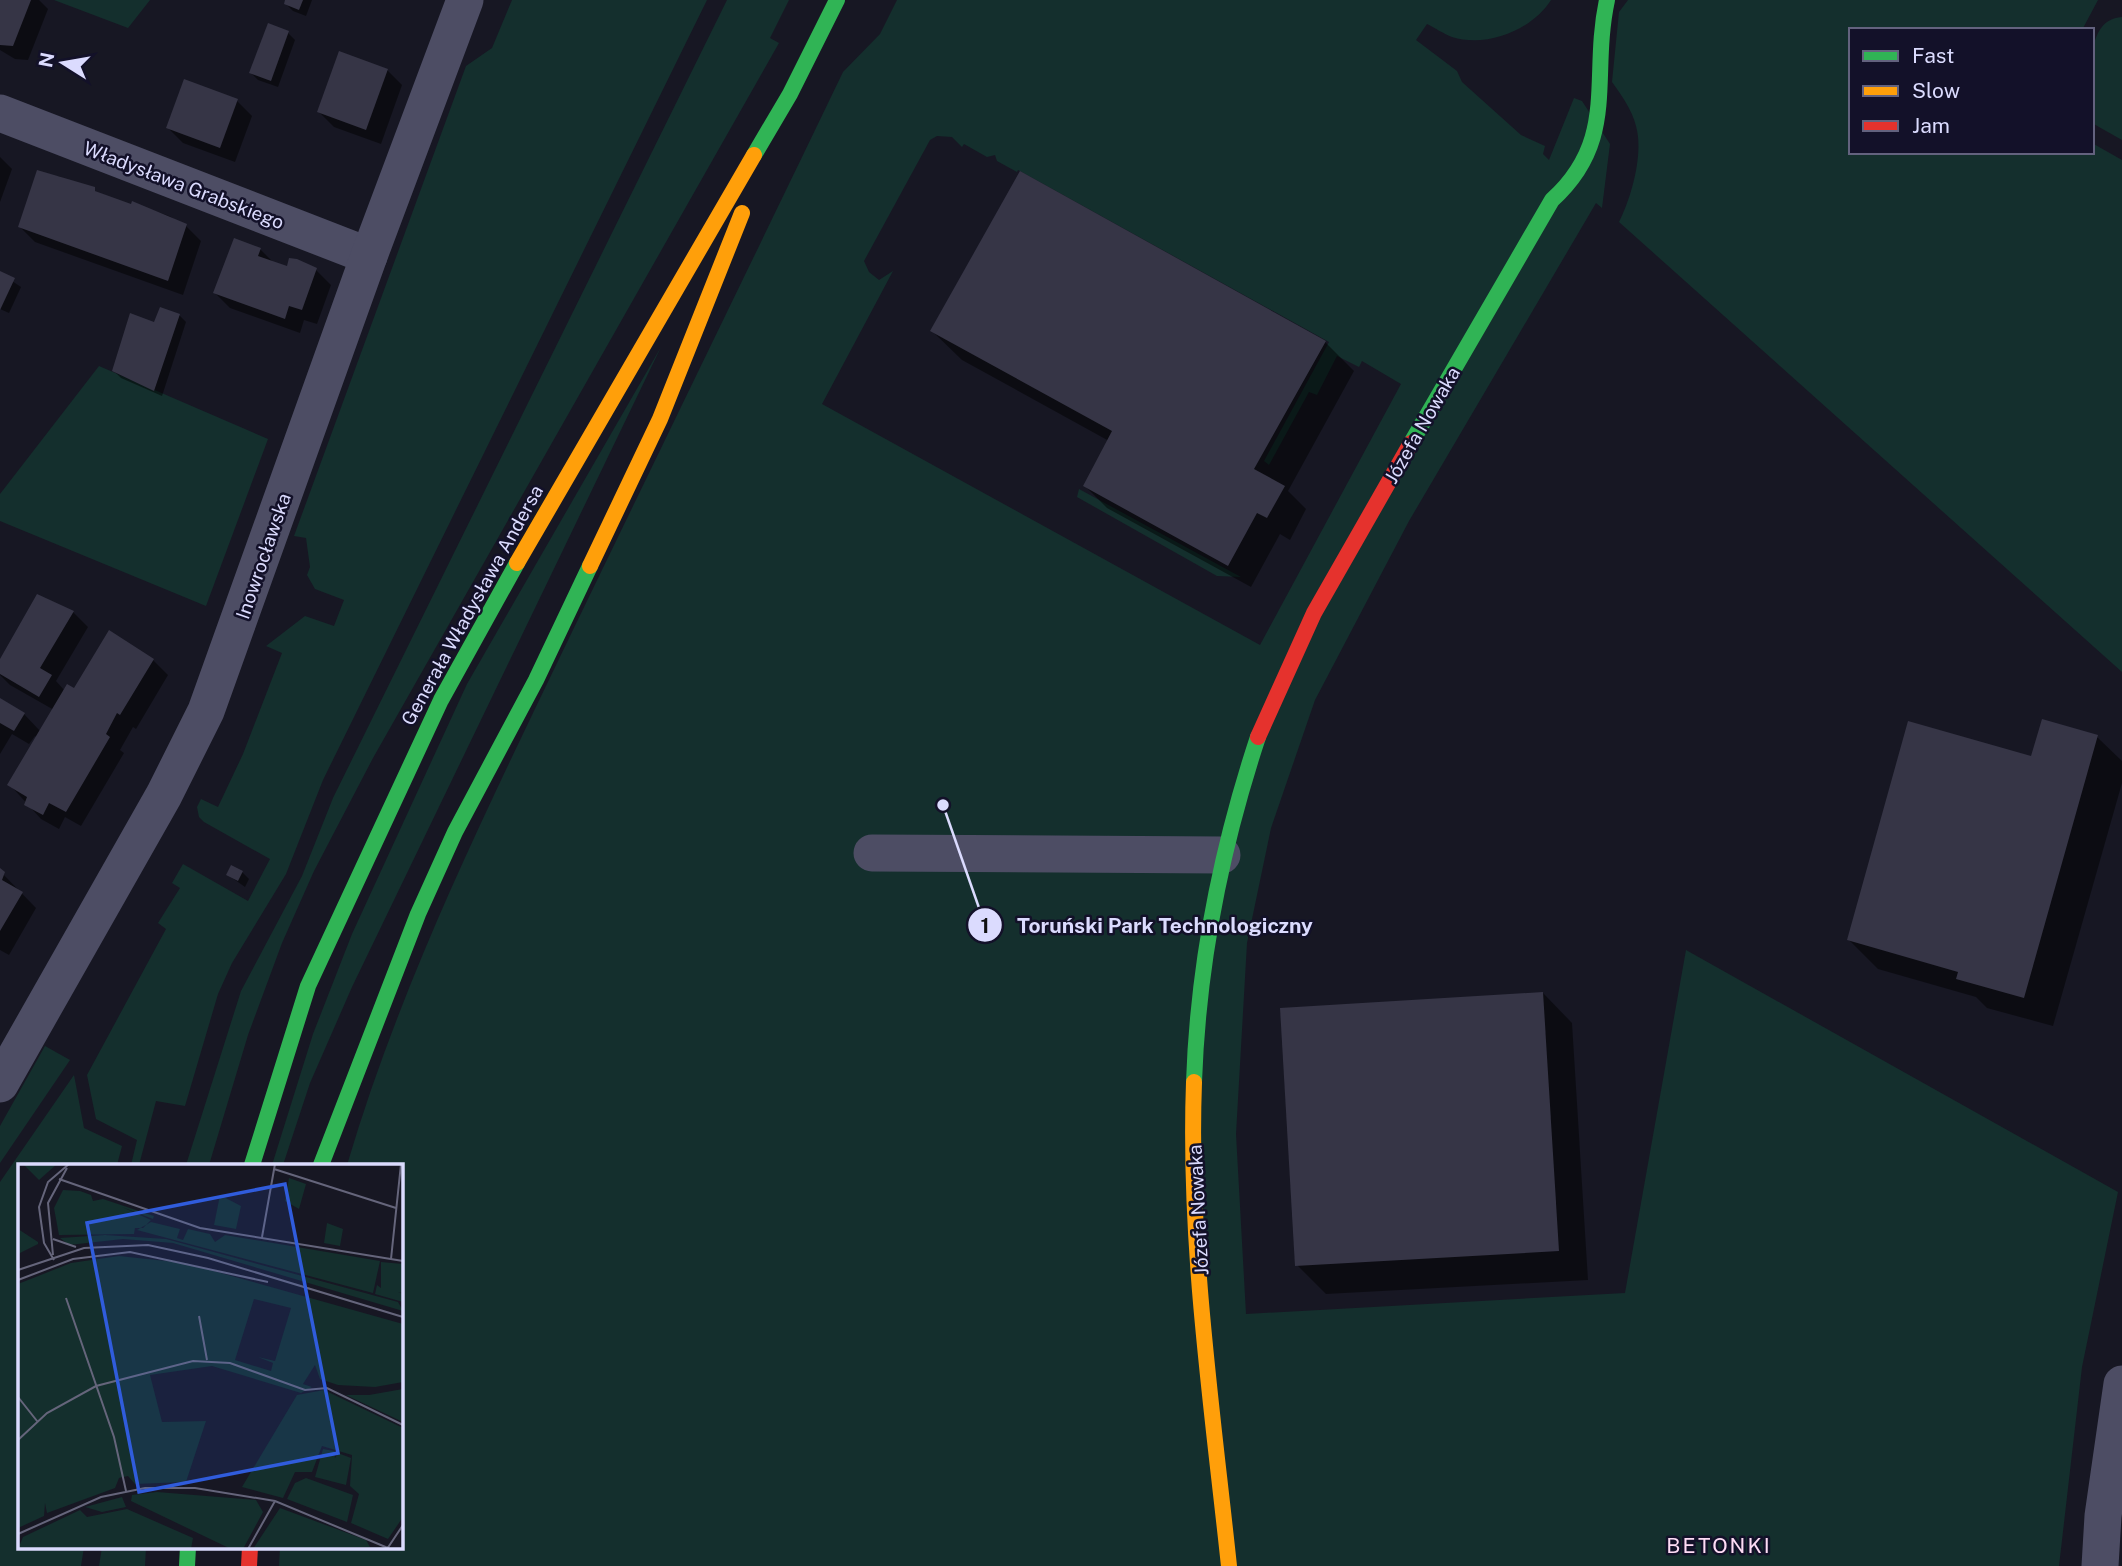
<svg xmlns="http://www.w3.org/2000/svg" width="2122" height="1566" font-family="'Public Sans',sans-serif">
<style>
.green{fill:#142f2d;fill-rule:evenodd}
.shadow{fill:#0007}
.building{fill:#363546}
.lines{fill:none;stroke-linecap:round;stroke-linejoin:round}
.street{stroke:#4d4d64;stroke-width:37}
.fast{stroke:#30b455;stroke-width:16}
.slow{stroke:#ff9f0a;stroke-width:16}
.jam{stroke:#e5322d;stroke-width:16}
.labels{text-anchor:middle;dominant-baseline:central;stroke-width:5;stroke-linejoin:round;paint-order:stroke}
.street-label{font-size:19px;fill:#dbdbfe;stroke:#131129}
.neighbourhood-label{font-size:21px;letter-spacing:2px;fill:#fedcf5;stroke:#131129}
.inset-road{fill:none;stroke:#65657b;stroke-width:2}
.view{fill:#305cdc;fill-opacity:0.15;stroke:#305cdc;stroke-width:3.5}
.inset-edge{fill:none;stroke:#dbdbfe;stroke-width:3.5}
.leader{fill:none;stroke:#dbdbfe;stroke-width:2.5}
.callout-dot{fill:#dbdbfe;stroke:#131129;stroke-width:2.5}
.mark-label{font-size:21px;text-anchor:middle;font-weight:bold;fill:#111}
.callout-label{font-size:21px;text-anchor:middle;font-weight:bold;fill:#dbdbfe;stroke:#131129;stroke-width:5;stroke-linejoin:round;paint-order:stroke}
</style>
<rect width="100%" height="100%" fill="#171723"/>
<!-- green -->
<g class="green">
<path d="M54,0h96l-22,28z"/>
<path d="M512,0h195l-384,780 -37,94 -54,89 -14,31 -33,112 -29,-5 -17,64h-8l6,-25 -41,-21 -9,-44 79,-146 -8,-6 22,-35 -8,-5 11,-19 65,37 22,-42 -66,-37 -5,-5 -2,-10 4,-8 17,8 25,-53 39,-101 -16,-7 39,-30 29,10 10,-26 -29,-11 -8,-14 3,-8 -4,-29 -12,-2 172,-470 26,-18z"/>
<path d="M727,0h62l-19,38 9,5 -406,715 -59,113 -32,72 -34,92 -39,130h-23l55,-174 61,-115 31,-78z"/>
<path d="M897,0h654c-19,30 -64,48 -99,37 -8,-3 -17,-9 -25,-13l-11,16 41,31 5,11 59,53 24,11 -2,8 6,6 25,-62 8,3 28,43 -8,64 -6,-5 -187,318 -94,179 -44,128 -24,115 -11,191 10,180 379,-21 61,-343 432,242 -36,175 -23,199h-1780l1,-19h121v-382h-54c55,-186 141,-358 225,-533 90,-186 181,-373 271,-560l37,-38zM937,136l15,1 10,10 2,-3 23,13 8,-2 2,6 20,11 1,-2 311,172 -65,119 5,4 40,-73 8,3 20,-39 22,11 3,-6 39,23 -141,261 -438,-241 71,-133 -14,9 -10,-8 -5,-11 66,-121z"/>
<path d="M1628,0h470l-16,30h-231v122h241v-9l30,17v512l-503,-450c12,-24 25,-68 17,-96 -4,-16 -14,-30 -24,-44l7,-70z"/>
<path d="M2122,17v123l-30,-17c0,-29 -12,-104 30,-106z"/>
<path d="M661,347l-309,640 -42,96 -27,82h-11l41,-131 39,-100 115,-250z"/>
<path d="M99,366l169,73 -62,167 -206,-85v-27z"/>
<path d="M1079,489l162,88 -24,-1 -140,-79z"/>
<path d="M45,1046l25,14 -70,103v-37z"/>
<path d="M74,1075l10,53 38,18 -5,19h-98v382h65l-3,19h-81v-384z"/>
<path d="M102,1547h44l-1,19h-46z"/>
</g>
<!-- shadow -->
<g class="shadow">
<path d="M0,0h39l9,9 -20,51 -13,-1 -15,-9z"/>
<path d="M287,0h25l-6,16 -13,-5 -7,-7z"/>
<path d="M288,33l7,7 -17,47 -20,-7 -7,-7z"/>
<path d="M387,70l15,15 -21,59 -47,-17 -15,-15z"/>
<path d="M237,101l15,15 -17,46 -52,-19 -15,-15z"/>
<path d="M0,157l12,12 -12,33z"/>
<path d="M58,176l73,30 2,-3 36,13 17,10 15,15 -18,54 -148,-53 -15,-15z"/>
<path d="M260,249l14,14 14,6 28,1 15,15 -14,39 -13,-4 -4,13 -70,-25 -15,-15z"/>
<path d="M0,273l21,14 -12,26 -9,-4z"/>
<path d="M179,315l7,7 -24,74 -41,-18 -7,-7 41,-47z"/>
<path d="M932,331l393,11 29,29 -66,120 18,18 -16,31 -10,-6 -29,53 -144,-79 -22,-22 24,-45 -147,-81z"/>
<path d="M73,612l15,15 -32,54 9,10h10l78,-31 15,15 -32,54 -3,-2 -13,23 4,3 -43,73 -16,-9 -6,12 -18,-10 -31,-34 28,-47 -3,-2 -6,8 -17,-10 -12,20v-54l24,14 17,18 13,-22 -44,-25 -10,-10v-13z"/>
<path d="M2097,737l25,24v22l-69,243 -66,-18 -11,-11 -98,-28 -29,-29 184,-182z"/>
<path d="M0,871l36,37 -27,47 -9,-5z"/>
<path d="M242,872l7,7 -4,8 -17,-12z"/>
<path d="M1543,993l29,30 16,257 -262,14 -29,-29z"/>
</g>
<!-- building -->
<g class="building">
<path d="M0,0h31l-18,46 -13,-1z"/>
<path d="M285,0h18l-4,10 -15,-6z"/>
<path d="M268,23l21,8 -18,50 -22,-8z"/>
<path d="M339,51l49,18 -22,61 -49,-18z"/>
<path d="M184,79l54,20 -18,49 -54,-20z"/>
<path d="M37,170l58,17v4l36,13 1,-3 55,23 -19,57 -150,-54z"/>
<path d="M1020,171l306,170 -72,128 31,17 -18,32 -10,-5 -29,53 -145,-80 29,-55 -182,-100z"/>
<path d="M234,238l27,10 -3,8 29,10 2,-8 8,1 20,9 -15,42 -13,-4 -4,13 -72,-26z"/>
<path d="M0,271l15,7 -15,32z"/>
<path d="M160,307l20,7 -26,77 -42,-20 18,-58 24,9z"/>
<path d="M37,594l37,17 -34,57 12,7 -13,22 -39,-23v-15z"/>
<path d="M109,630l45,29 -34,56 -3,-2 -11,21 4,3 -44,75 -17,-9 -6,12 -19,-10 3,-8 -20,-12 60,-101 7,4z"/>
<path d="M0,698l25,15 -11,18 -14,-8z"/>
<path d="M2042,719l56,16 -74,263 -68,-19 2,-7 -111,-32 61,-219 123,35z"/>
<path d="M231,865l12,6 -5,10 -12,-6z"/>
<path d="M0,868l5,4 -3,8 21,12 -23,39z"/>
<path d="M1543,992l16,259 -264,15 -15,-258z"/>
</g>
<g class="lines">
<!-- street -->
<g class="street">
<path d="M0,113l369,143"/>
<path d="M872,853l350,2"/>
<path d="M0,1084l164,-289 42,-84 163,-455 96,-256"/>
<path d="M2100,1566l3,-50 19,-132"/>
</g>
<!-- fast -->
<g class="fast">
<path d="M754,155l36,-61 47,-94"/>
<path d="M1411,443l141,-243c67,-61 38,-121 55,-200"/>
<path d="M1194,1082c4,-119 27,-233 64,-345"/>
<path d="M252,1165l56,-179 133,-286 76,-137"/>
<path d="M321,1165l97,-251 37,-82 81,-152 54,-114"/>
<path d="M187,1566l1,-19"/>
</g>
<!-- slow -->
<g class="slow">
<path d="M517,563l237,-408"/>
<path d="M590,566l70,-147 82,-206"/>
<path d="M1194,1082c-6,161 18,324 35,484"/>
</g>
<!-- jam -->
<g class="jam">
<path d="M1258,737l56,-124 97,-170"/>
<path d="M249,1566l1,-19"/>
</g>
</g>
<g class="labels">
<!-- street labels -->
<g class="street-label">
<text transform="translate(184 185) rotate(21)">Władysława Grabskiego</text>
<text transform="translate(1422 425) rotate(-60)">Józefa Nowaka</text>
<text transform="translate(263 556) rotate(-71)">Inowrocławska</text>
<text transform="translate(472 605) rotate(-61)">Generała Władysława Andersa</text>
<text transform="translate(1198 1210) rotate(-93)">Józefa Nowaka</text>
</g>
<!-- neighbourhood labels -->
<g class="neighbourhood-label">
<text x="1719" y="1545">BETONKI</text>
</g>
</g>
<!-- overview -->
<g transform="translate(18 1164)">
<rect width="385" height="385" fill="#171723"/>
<path d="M5,0h34l-18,16zM271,14l17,6 -7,25 -14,-8zM45,26l17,1 11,4 2,6 10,-2 51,17 -1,3 -31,-12 29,13 -8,8h-8l-1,6 -75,1 -5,-27zM202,31l21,11 -5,23 -22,-4zM133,58l29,7 -3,9 6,2 5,-11 22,5 5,8 10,-7 155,26 -7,32 -236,-63zM309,59l16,6 -3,17 -16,-3zM0,65l20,13v2l-20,10zM87,71l61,4 232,63 5,9 -230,-68 -50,-4 -54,6 -9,-7zM101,92l66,7 218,61v58l-28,5 -37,-2 -18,-6 -5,-14 -12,19 9,3 -11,6 -89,-27 -62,9 12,47 44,-1 -20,61 -51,2 -7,-8 -9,2 -4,10 -68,25 -2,-10 -1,13 -26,12v-244l53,-21zM236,135l37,9 -16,53 -17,-4 15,6 -2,8 -36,-11zM363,98l22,2v29l-5,-1 5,2v8l-28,-8 2,-9 4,3zM385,225v33l-57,-27h23zM306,226l79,38v89l-15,22 -37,-16 8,-29 -9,-8 2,-31 -30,-9 -10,26h-17l-12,26 -41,-11 55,-92zM305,285l11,2 1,7 3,-5 13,5 -5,27 -31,-8zM288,314l47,17 -6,27 -60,-23 8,-16zM139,328l99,8 7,12 -20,37h-12l-100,-48 1,-6zM104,333l4,10 -24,5 -17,-5zM262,344l86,32 4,7 -117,2zM109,345l66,29 -2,11h-173l5,-12 57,-27 7,7z" fill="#142f2d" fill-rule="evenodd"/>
<path class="inset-road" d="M256,5l122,39M41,15l141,49 203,33M244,73l13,-73M35,75l23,8M35,91l-5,-52 19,-35M373,95l10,-95M36,96l-10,-17 -5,-36 9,-25 21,-18M0,106l66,-22 64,-3 60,13 195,59M0,116l55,-21 57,-7 138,30M48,134l48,139 12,54M181,152l8,44M0,233l19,24M0,276l29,-27 49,-27 97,-25 37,2 75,27 22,-2 76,37M0,370l83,-37 44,-9h50l80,13 113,47M230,385l27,-48M369,385l16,-24"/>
<path class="view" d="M267,20l53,269 -199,39 -52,-269z"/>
<rect width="385" height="385" class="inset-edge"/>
</g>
<!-- callouts -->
<path class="leader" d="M943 805L985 925"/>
<g class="callout-dot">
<circle cx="943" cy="805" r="7"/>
<circle cx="985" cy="925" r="18"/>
</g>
<g class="mark-label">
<text x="985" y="933">1</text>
</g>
<g class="callout-label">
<text x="1165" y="933">Toruński Park Technologiczny</text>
</g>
<!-- legend -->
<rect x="1849" y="28" width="245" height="126" fill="#131129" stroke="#63627e" stroke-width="2"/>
<rect x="1863" y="51" width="35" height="10" fill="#30b455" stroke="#63627e" stroke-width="2"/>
<text x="1912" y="63" font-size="21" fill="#dbdbfe">Fast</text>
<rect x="1863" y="86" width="35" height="10" fill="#ff9f0a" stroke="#63627e" stroke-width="2"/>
<text x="1912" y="98" font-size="21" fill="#dbdbfe">Slow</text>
<rect x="1863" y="121" width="35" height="10" fill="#e5322d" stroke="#63627e" stroke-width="2"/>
<text x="1912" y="133" font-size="21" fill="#dbdbfe">Jam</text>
<!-- north arrow -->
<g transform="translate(63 63) rotate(281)" stroke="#131129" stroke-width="5" paint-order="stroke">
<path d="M0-5L12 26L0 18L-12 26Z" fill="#dbdbfe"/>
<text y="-10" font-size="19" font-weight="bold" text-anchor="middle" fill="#dbdbfe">N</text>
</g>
</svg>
